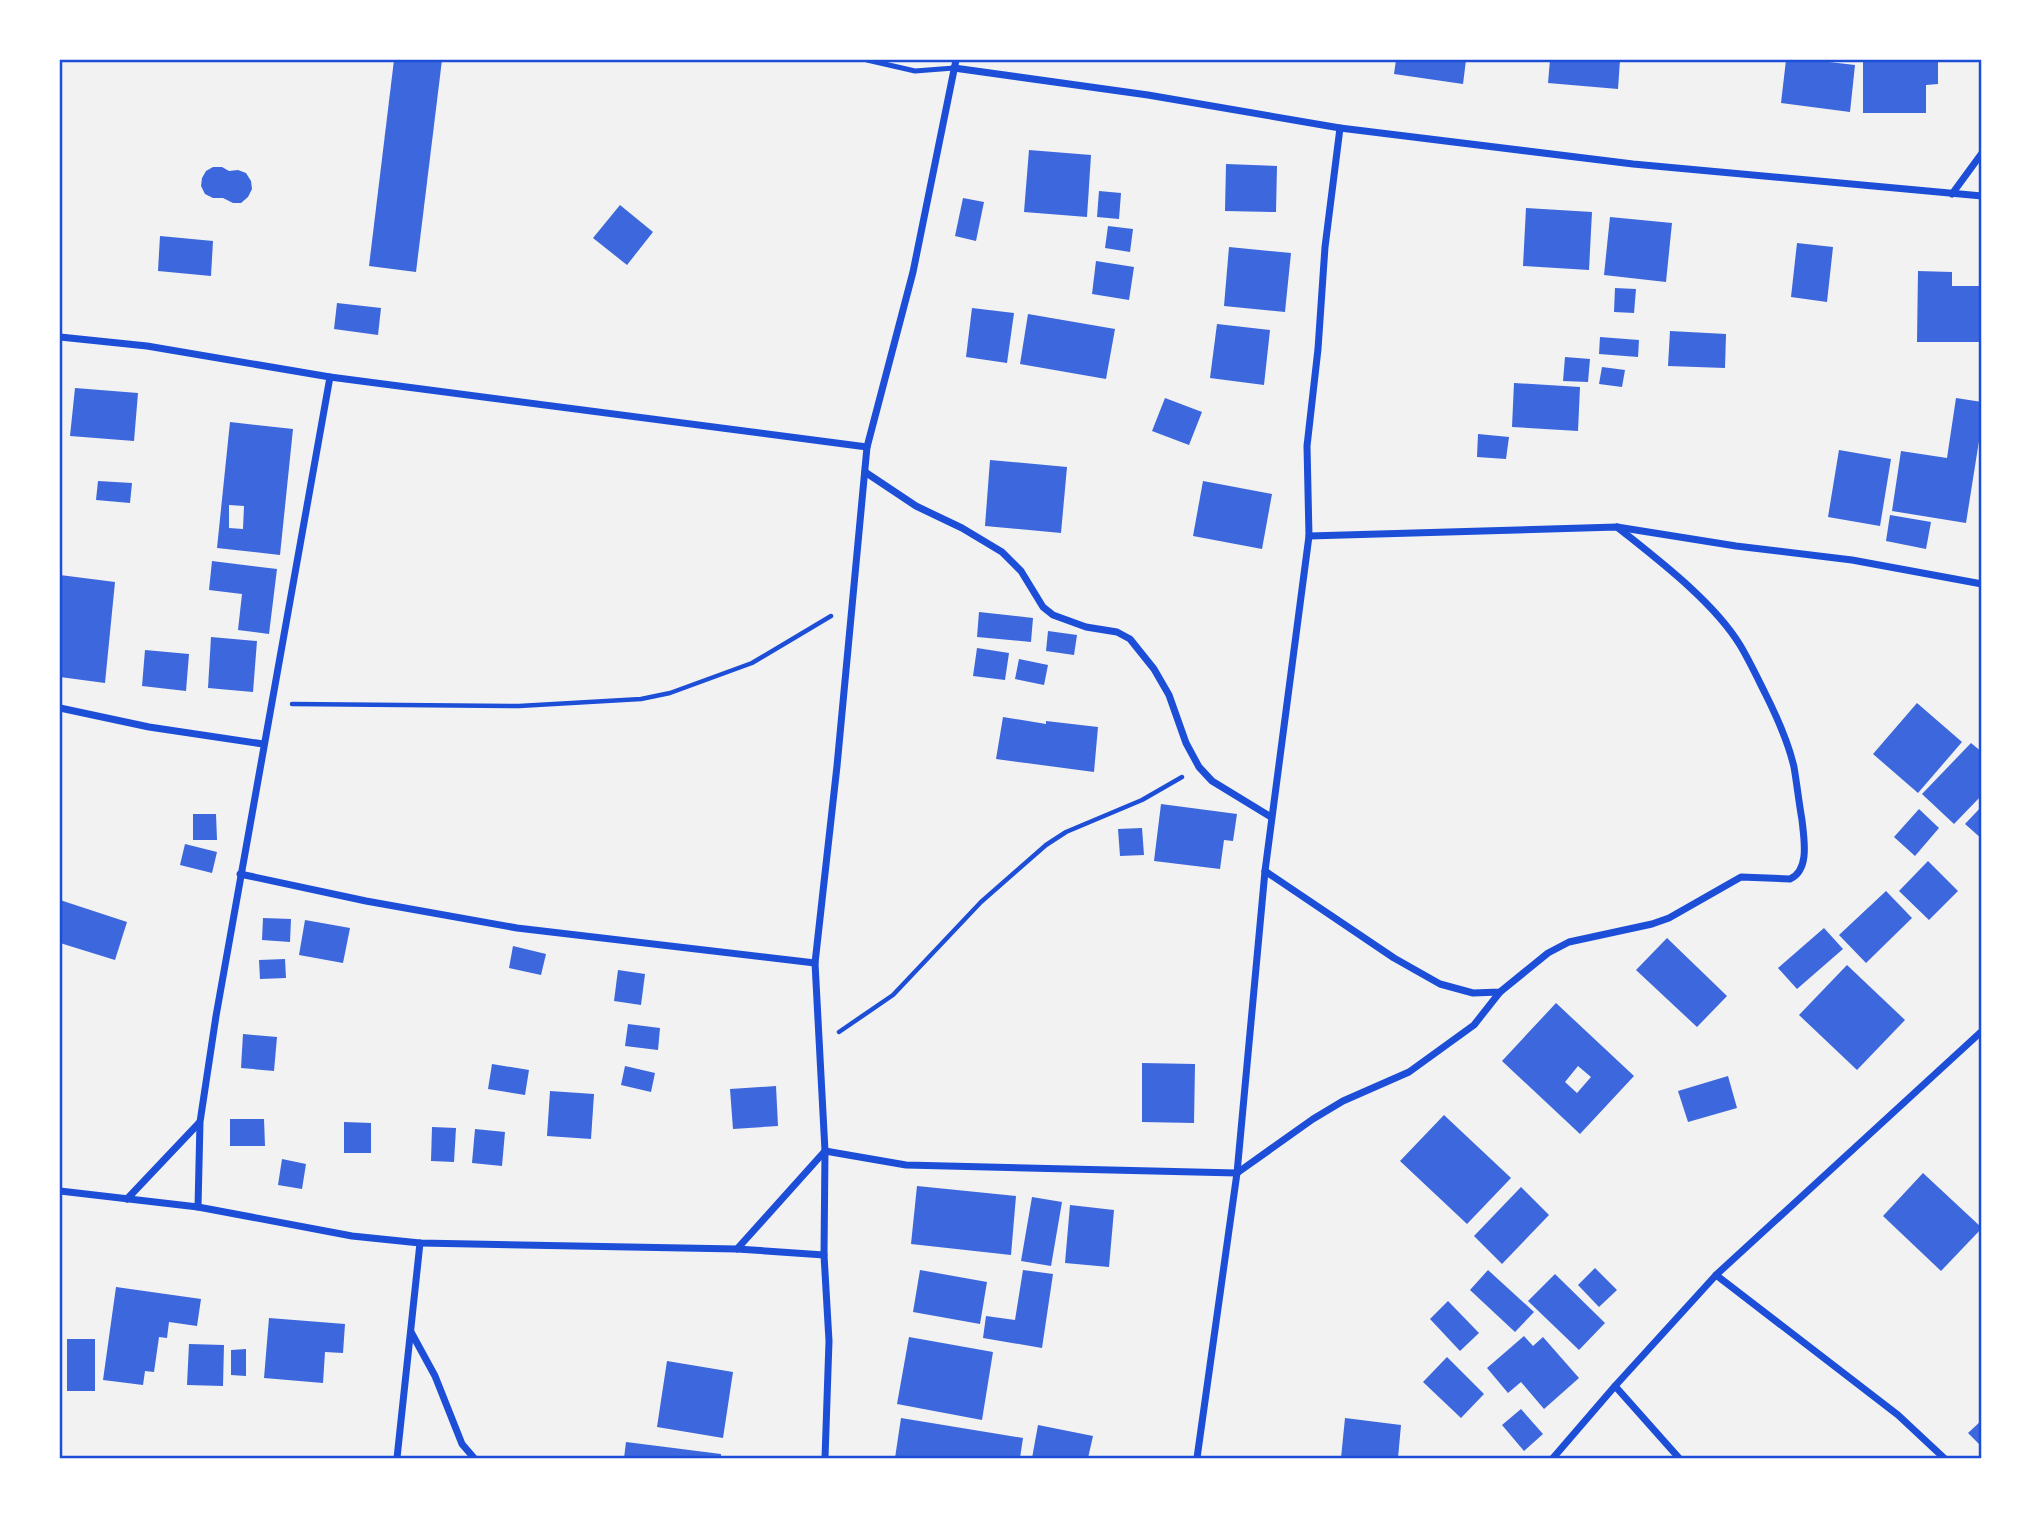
<svg xmlns="http://www.w3.org/2000/svg" width="2041" height="1518" font-family="'PT Sans Narrow',sans-serif">
<style>
.building{fill:#3d67dc;fill-rule:evenodd}
.lines{fill:none;stroke-linecap:round;stroke-linejoin:round}
.path{stroke:#1d4ed8;stroke-width:4.5}
.service{stroke:#1d4ed8;stroke-width:5}
.minor{stroke:#1d4ed8;stroke-width:7}
.neatline{fill:none;stroke:#1d4ed8;stroke-width:2.5}
</style>
<rect width="100%" height="100%" fill="#f2f2f2"/>
<!-- building -->
<g class="building">
<path d="M394,60h48l-26,212 -47,-6z"/>
<path d="M1396,60h70l-3,24 -69,-10z"/>
<path d="M1550,60h70l-2,29 -70,-6z"/>
<path d="M1786,60h26l43,5 -5,47 -69,-9z"/>
<path d="M1863,60h75v24l-12,1v28h-63z"/>
<path d="M1029,150l62,5 -4,62 -63,-5z"/>
<path d="M1226,164l51,2 -1,46 -51,-1z"/>
<path d="M213,167h9l7,4 9,-1 8,3 5,8 1,8 -4,8 -7,6h-8l-10,-5h-10l-8,-4 -4,-8 1,-8 4,-7z"/>
<path d="M1099,191l22,2 -2,26 -22,-2z"/>
<path d="M963,198l21,4 -8,39 -21,-5z"/>
<path d="M620,205l33,27 -26,33 -34,-27z"/>
<path d="M1526,208l66,4 -3,58 -66,-4z"/>
<path d="M1610,217l62,6 -6,59 -62,-7z"/>
<path d="M1108,226l25,3 -3,23 -25,-4z"/>
<path d="M160,236l53,5 -2,35 -53,-5z"/>
<path d="M1797,243l36,4 -6,55 -36,-5z"/>
<path d="M1229,247l62,6 -6,59 -61,-6z"/>
<path d="M1096,261l38,6 -5,33 -37,-6z"/>
<path d="M1918,271l34,1v14h30v56h-65z"/>
<path d="M1615,288l21,1 -2,24 -20,-1z"/>
<path d="M337,303l44,5 -3,27 -44,-6z"/>
<path d="M972,308l42,5 -7,50 -41,-6z"/>
<path d="M1028,314l87,15 -9,50 -86,-15z"/>
<path d="M1217,324l53,6 -6,55 -54,-7z"/>
<path d="M1670,331l56,3 -1,34 -57,-2z"/>
<path d="M1600,337l39,3 -1,17 -39,-3z"/>
<path d="M1565,357l25,2 -2,23 -25,-1z"/>
<path d="M1602,367l23,3 -3,17 -23,-3z"/>
<path d="M1514,383l66,4 -2,44 -66,-4z"/>
<path d="M75,388l63,5 -4,48 -64,-5z"/>
<path d="M1165,398l37,14 -13,33 -37,-14z"/>
<path d="M1956,398l26,4v20l-16,101 -74,-12 9,-60 46,7z"/>
<path d="M230,422l63,7 -13,126 -63,-7zM229,505l15,1 -1,23 -14,-1z"/>
<path d="M1478,434l31,3 -3,22 -29,-2z"/>
<path d="M1839,450l52,9 -11,67 -52,-9z"/>
<path d="M990,460l77,7 -6,66 -76,-7z"/>
<path d="M98,481l34,2 -2,20 -34,-3z"/>
<path d="M1203,481l69,13 -10,55 -69,-13z"/>
<path d="M1890,515l41,7 -5,27 -40,-8z"/>
<path d="M212,561l65,8 -8,65 -31,-4 4,-36 -33,-4z"/>
<path d="M60,575l55,7 -10,101 -45,-6z"/>
<path d="M979,612l54,6 -2,24 -54,-5z"/>
<path d="M1048,631l29,4 -3,20 -28,-4z"/>
<path d="M211,637l46,4 -4,51 -45,-4z"/>
<path d="M977,648l32,5 -4,27 -32,-4z"/>
<path d="M145,650l44,4 -3,37 -44,-5z"/>
<path d="M1019,659l29,6 -4,20 -29,-6z"/>
<path d="M1917,703l45,39 -44,51 -45,-39z"/>
<path d="M1003,717l43,7v-3l52,6 -4,45 -98,-13z"/>
<path d="M1971,743l11,9v43l-28,29 -32,-30z"/>
<path d="M1161,804l76,10 -4,27 -9,-1 -4,29 -66,-8z"/>
<path d="M1982,806v33l-17,-15z"/>
<path d="M1919,809l20,19 -24,28 -21,-19z"/>
<path d="M193,814h23l1,26h-24z"/>
<path d="M1142,828l2,27 -24,1 -2,-27z"/>
<path d="M185,844l32,8 -5,21 -32,-8z"/>
<path d="M1928,861l30,30 -29,29 -30,-29z"/>
<path d="M1886,891l26,27 -46,45 -27,-28z"/>
<path d="M60,900l67,22 -12,38 -55,-17z"/>
<path d="M263,918l28,1 -1,23 -28,-2z"/>
<path d="M305,920l45,8 -7,35 -44,-8z"/>
<path d="M1824,928l19,21 -46,40 -19,-21z"/>
<path d="M1667,938l60,58 -30,31 -61,-57z"/>
<path d="M513,946l33,8 -5,21 -32,-7z"/>
<path d="M285,959l1,19 -26,1 -1,-19z"/>
<path d="M1847,965l58,55 -48,50 -58,-55z"/>
<path d="M618,970l27,4 -4,31 -27,-4z"/>
<path d="M1556,1003l78,73 -54,58 -78,-73zM1578,1066l13,11 -14,16 -12,-11z"/>
<path d="M628,1024l32,4 -2,22 -33,-4z"/>
<path d="M243,1034l34,3 -3,34 -33,-3z"/>
<path d="M1142,1063l53,1 -1,59 -52,-1z"/>
<path d="M492,1064l37,6 -4,25 -37,-6z"/>
<path d="M625,1066l30,7 -4,19 -30,-7z"/>
<path d="M1728,1076l9,32 -49,14 -10,-31z"/>
<path d="M776,1086l2,40 -45,3 -3,-40z"/>
<path d="M550,1091l44,3 -3,45 -44,-3z"/>
<path d="M1444,1115l67,63 -44,46 -67,-63z"/>
<path d="M230,1119h34l1,27h-35z"/>
<path d="M344,1122l27,1v30h-27z"/>
<path d="M432,1127l24,1 -2,34 -23,-1z"/>
<path d="M475,1129l30,3 -3,34 -30,-3z"/>
<path d="M282,1159l24,5 -4,25 -24,-4z"/>
<path d="M1923,1173l59,55 -41,43 -58,-55z"/>
<path d="M917,1186l99,10 -5,59 -100,-11z"/>
<path d="M1521,1187l28,28 -47,49 -28,-28z"/>
<path d="M1032,1197l30,5 -11,64 -30,-5z"/>
<path d="M1070,1205l44,5 -5,57 -44,-4z"/>
<path d="M1595,1268l22,22 -18,17 -21,-22z"/>
<path d="M920,1270l67,12 -7,42 -67,-12z"/>
<path d="M1023,1270l30,4 -11,74 -59,-10 3,-22 29,4z"/>
<path d="M1488,1270l46,42 -19,20 -45,-42z"/>
<path d="M1555,1274l50,49 -26,27 -51,-49z"/>
<path d="M116,1287l85,12 -4,27 -28,-4 -2,16 -8,-1 -5,35 -9,-1 -2,14 -40,-5z"/>
<path d="M1448,1301l31,32 -19,18 -30,-32z"/>
<path d="M269,1318l76,6 -2,29 -18,-1 -2,31 -59,-5z"/>
<path d="M1524,1336l9,10 10,-9 36,41 -35,31 -23,-27 -13,11 -21,-25z"/>
<path d="M909,1337l84,15 -11,68 -85,-16z"/>
<rect x="67" y="1339" width="28" height="52"/>
<path d="M189,1344l35,1 -1,41 -36,-1z"/>
<path d="M246,1349v27l-15,-1v-25z"/>
<path d="M1447,1357l37,37 -23,24 -38,-36z"/>
<path d="M667,1361l66,11 -10,66 -66,-11z"/>
<path d="M1521,1409l22,25 -19,17 -22,-26z"/>
<path d="M901,1418l122,20 -3,20h-125z"/>
<path d="M1345,1418l56,7 -3,33h-57z"/>
<path d="M1982,1420v27l-14,-14z"/>
<path d="M1038,1425l55,11 -5,22h-56z"/>
<path d="M626,1442l95,12v4h-97z"/>
</g>
<g class="lines">
<!-- path -->
<g class="path">
<path d="M292,704l227,2 122,-7 29,-6 82,-30 79,-47"/>
<path d="M839,1032l54,-37 88,-93 65,-57 20,-13 76,-32 40,-23"/>
</g>
<!-- service -->
<path class="service" d="M867,60l48,11 39,-3"/>
<!-- minor -->
<g class="minor">
<path d="M954,68l194,27 192,33 293,36 349,32"/>
<path d="M1952,194l30,-41"/>
<path d="M60,337l87,9 183,31 537,70"/>
<path d="M865,472l51,34 46,22 40,24 19,19 22,36 10,8 33,12 31,5 13,7 24,30 15,26 17,48 13,24 13,14 59,36"/>
<path d="M1309,536l308,-9 119,19 116,14 130,24"/>
<path d="M60,708l89,19 114,17"/>
<path d="M1265,871l129,87 46,26 33,9 27,-1 48,-39 21,-11 83,-18 17,-6 72,-41 49,2c20,-9 14,-40 12,-59 -3,-17 -5,-35 -8,-53 -6,-26 -17,-50 -29,-74 -8,-16 -16,-33 -25,-48 -27,-44 -83,-86 -123,-118"/>
<path d="M240,874l126,27 151,27 298,35"/>
<path d="M60,1191l138,16 154,29 68,7 317,6 87,6"/>
<path d="M127,1199l72,-76"/>
<path d="M198,1207l2,-85 16,-106 114,-639"/>
<path d="M737,1249l88,-98 81,14 331,8 76,-54 30,-18 66,-29 65,-47 26,-33"/>
<path d="M1716,1275l182,140 46,43"/>
<path d="M411,1332l24,44 27,68 12,14"/>
<path d="M1615,1386l64,72"/>
<path d="M397,1458l23,-215"/>
<path d="M825,1458l4,-117 -5,-86 1,-104 -10,-188 22,-197 30,-319 46,-175 43,-212"/>
<path d="M1197,1458l40,-285 28,-302 44,-335 -2,-90 11,-97 7,-102 15,-119"/>
<path d="M1553,1458l62,-72 101,-111 266,-244"/>
</g>
</g>
<!-- border -->
<rect width="2041" height="1518" fill="none" stroke="#ffffff" stroke-width="122"/>
<rect x="61" y="61" width="1919" height="1396" class="neatline"/>
</svg>
